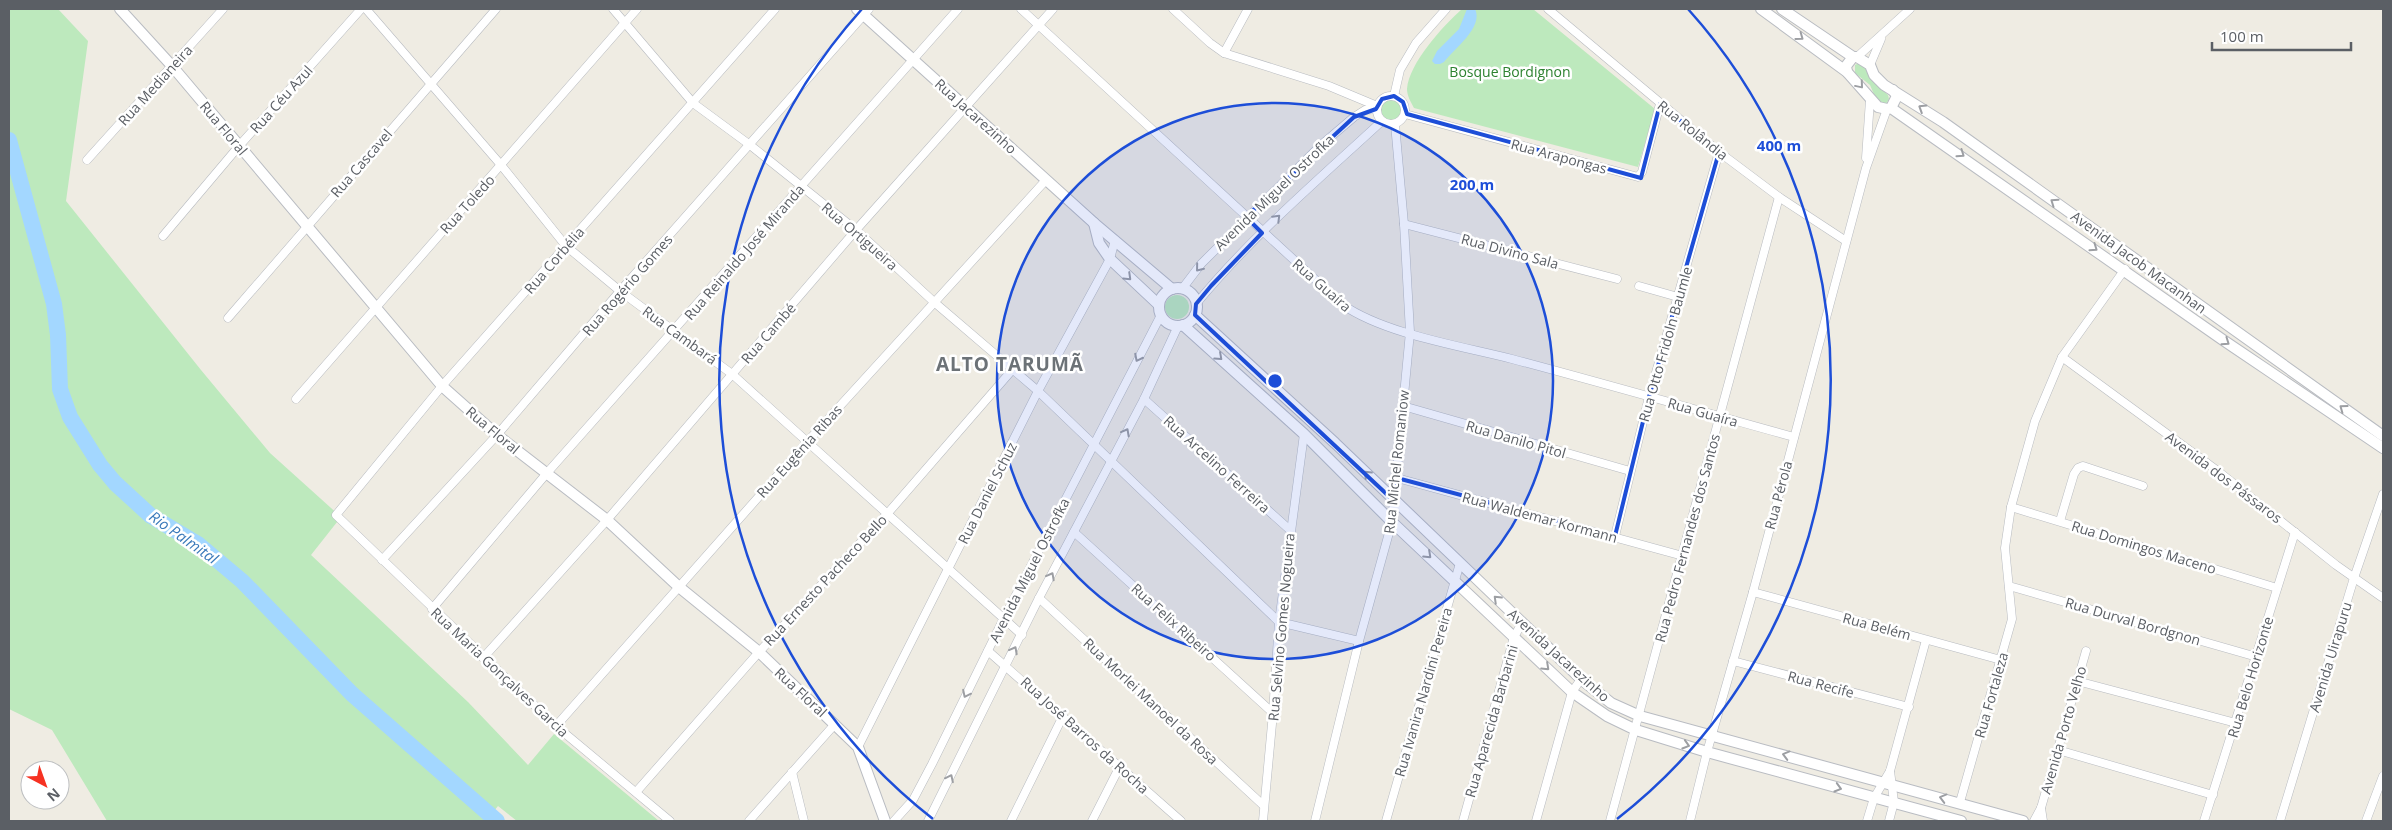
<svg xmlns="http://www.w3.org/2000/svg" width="2392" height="830" font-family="'Open Sans',sans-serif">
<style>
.green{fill:#bde9bd}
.water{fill:#a3d7ff}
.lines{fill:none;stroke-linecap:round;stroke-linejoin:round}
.river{stroke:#a3d7ff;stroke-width:16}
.street-casing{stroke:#b8bbc0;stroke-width:9}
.secondary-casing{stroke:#b9bcc2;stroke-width:12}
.street{stroke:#fff;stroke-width:8}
.secondary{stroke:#fff;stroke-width:10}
.oneway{stroke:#9d9fa3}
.marked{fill:none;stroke:#1d4ed8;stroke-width:4;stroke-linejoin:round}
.ring{fill:none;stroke:#1d4ed8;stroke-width:2.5}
.labels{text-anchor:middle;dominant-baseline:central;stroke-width:5;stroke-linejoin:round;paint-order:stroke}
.park-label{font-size:14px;fill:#2d8230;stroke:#fff}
.street-label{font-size:14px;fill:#5b5f65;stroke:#fff}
.water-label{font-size:15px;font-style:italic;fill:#3878b9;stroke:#fff}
.district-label{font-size:19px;font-weight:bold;letter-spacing:1px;fill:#6c7277;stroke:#fff}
.centre{fill:#1d4ed8;stroke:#fff;stroke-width:2.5}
.ring-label{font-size:15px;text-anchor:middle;font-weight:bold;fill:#1d4ed8;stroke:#fff;stroke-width:5;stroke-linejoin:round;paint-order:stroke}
</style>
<rect width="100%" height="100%" fill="#efece3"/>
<!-- green -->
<g class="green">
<path d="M9,9h49l30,32 -22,160 135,169 69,83 71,64 -30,38 157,147 60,63 26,-31 105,87h-142l-19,-15 -12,15h-379l-55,-91 -43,-21z"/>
<path d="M1462,9h71l122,100 -17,58 -224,-59c-3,-6 -7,-12 -7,-19 2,-26 36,-63 55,-80z"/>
<path d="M1859,63l5,1 8,16 16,15 1,4 -3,5h-4l-6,-5 -6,-14 -15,-12v-8z"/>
<circle cx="1391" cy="110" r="11"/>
<circle cx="1177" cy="307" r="12"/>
</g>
<!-- water -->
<path class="water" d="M1467,9h8c9,18 -21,40 -31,53l-4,2h-5l-3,-3 5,-10 22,-22z"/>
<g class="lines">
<!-- river -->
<path class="river" d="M9,140l45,164 4,31 2,54 10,28 30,48 15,18 36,33 47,28 44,37 110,113 145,127"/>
<!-- street casing -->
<g class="street-casing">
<g id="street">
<path d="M366,9l135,156 65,81 54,45 112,83 290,261"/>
<path d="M613,9l80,94 57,42 106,85 78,72 104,89 241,231 80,19"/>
<path d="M1021,9l322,296c42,29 118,41 169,54 94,25 188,52 282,78"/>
<path d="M1173,9l37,34 14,10 105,33 48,20"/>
<path d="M1548,9l171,143 60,45 67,44"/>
<path d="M1224,53l24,-44"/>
<path d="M1857,57l53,-48"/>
<path d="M1870,65l11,-26"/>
<circle cx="1391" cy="110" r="14"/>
<path d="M1394,96l6,-26 16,-27 30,-34"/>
<path d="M1405,114l233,63 4,-5 18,-68"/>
<path d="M1866,158l4,-58"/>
<path d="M87,160l136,-151"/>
<path d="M1404,224l213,55"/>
<path d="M163,236l76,-90 122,-137"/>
<path d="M1639,286l39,11"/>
<path d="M1182,289l19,-25 119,-118 34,-29 11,-7 12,-1"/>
<path d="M1196,304c55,-67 122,-124 186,-183"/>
<path d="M228,318l268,-309"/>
<path d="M2062,357l157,115 117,93 47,33"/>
<path d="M296,399l341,-390"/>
<path d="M1144,399l146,131"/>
<path d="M1403,406l227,65"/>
<path d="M1397,478l286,78"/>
<path d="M2011,507l266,81"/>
<path d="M2060,521l14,-47 4,-6 5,-2 60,20"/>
<path d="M1074,532l199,181"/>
<path d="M1615,536l34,-139 70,-245"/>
<path d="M382,560l115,-125 123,-144 249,-282"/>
<path d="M2009,586l248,71"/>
<path d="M1753,592l248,68"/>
<path d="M1039,598l224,207"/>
<path d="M432,609l115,-136 411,-464"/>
<path d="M988,651l193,170"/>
<path d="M483,658l124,-138 249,-290 197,-221"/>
<path d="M1733,661l176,46"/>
<path d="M2077,681l159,42"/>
<path d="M556,726l252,-285 238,-261"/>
<path d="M858,747l180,-356 72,-132 5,-19"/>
<path d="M2058,750l155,45"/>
<path d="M792,772l12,49"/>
<path d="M637,791l122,-139 129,-139 125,-144"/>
<path d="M1960,802l52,-183 -7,-71 6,-41 24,-86 27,-64 63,-88"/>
<path d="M2041,808l2,13"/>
<path d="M670,821l-114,-95 -220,-211 106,-129 333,-377"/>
<path d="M749,821l86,-97"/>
<path d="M894,821l19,-21 19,-36 72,-146 157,-303"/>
<path d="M928,821l111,-223 105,-199 34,-73"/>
<path d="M1011,821l52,-105"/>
<path d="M1092,821l28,-55"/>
<path d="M1263,821l10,-108 6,-91 25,-188"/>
<path d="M1315,821l44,-180 33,-119 18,-190 -6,-108 -9,-100"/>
<path d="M1386,821l74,-258"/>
<path d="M1463,821l51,-184 8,-14"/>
<path d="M1536,821l36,-129 9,-13"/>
<path d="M1610,821l169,-624"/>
<path d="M1690,821l17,-69 46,-160 113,-424 21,-59"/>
<path d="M1867,821l7,-23 16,-27 36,-131"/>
<path d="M1889,821l5,-19 -4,-31"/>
<path d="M2034,821l7,-13 45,-157"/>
<path d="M2204,821l91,-289"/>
<path d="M2280,821l74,-243 29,-84"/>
<path d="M2366,821l17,-45"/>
</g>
</g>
<!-- secondary casing -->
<g class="secondary-casing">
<g id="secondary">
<path d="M120,9l52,57 270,320 55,49 110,85 72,67 80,65 99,95 27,74"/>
<path d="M857,9l237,214 78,66"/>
<path d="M1761,9l86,63 31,35 9,2 4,-1 6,-12 -4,-6"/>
<path d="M1782,9l71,48"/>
<path d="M1847,72l-1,-6 7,-9h4l13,8 4,10 10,10 59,37 440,314"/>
<path d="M1891,108l332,232 160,108"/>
<path d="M1094,223l5,20 11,16 49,46"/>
<circle cx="1178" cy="307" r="19"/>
<path d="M1195,315l140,128 246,236 30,24 29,13 383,105"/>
<path d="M1183,325l121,109 88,88 180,170 35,24 29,14 71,22 254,69"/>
</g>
</g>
<!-- street -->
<use href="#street" class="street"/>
<!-- secondary -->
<use href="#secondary" class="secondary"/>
</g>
<!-- one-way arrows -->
<defs><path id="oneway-chevron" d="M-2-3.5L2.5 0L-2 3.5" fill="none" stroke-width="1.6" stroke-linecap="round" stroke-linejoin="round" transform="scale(1.25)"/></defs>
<g class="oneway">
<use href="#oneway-chevron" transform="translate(1800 37) rotate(36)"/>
<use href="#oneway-chevron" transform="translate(1860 85) rotate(50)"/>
<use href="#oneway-chevron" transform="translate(1922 108) rotate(-148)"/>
<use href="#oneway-chevron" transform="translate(1961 154) rotate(35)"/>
<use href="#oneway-chevron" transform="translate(2054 202) rotate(-145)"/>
<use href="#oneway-chevron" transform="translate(1277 218) rotate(-45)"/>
<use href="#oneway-chevron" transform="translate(2094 248) rotate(35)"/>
<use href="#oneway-chevron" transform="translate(1199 268) rotate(129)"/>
<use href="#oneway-chevron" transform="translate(1128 277) rotate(44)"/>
<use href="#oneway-chevron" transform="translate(2226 342) rotate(35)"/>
<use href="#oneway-chevron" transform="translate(1219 357) rotate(42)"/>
<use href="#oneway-chevron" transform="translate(1138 358) rotate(117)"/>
<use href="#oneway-chevron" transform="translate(2343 408) rotate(-144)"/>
<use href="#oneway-chevron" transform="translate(1126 432) rotate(-62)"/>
<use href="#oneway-chevron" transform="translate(1367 474) rotate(-136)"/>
<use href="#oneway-chevron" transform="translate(1428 555) rotate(43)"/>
<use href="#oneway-chevron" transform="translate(1051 576) rotate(-62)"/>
<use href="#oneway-chevron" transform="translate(1497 599) rotate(-136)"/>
<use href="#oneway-chevron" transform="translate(1014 650) rotate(-62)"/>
<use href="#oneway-chevron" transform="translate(1546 667) rotate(43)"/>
<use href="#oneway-chevron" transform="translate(966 694) rotate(116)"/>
<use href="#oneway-chevron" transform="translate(1686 745) rotate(17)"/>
<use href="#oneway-chevron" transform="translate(1786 755) rotate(-165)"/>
<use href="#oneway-chevron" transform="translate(950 778) rotate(-64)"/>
<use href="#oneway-chevron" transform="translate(1838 788) rotate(16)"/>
<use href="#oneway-chevron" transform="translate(1943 798) rotate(-165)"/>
</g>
<!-- marked area -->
<path class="marked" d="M1394,96l9,6 4,12 234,64 19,-74 59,48 -70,245 -34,139 -218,-58 -3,23 -199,-186 1,-11 15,-18 51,-53 -16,-16 108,-100 22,-8 6,-10z"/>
<!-- distance rings -->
<circle cx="1275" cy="381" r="278" fill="#1d4ed8" fill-opacity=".12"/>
<g class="ring">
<circle cx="1275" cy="381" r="278"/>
<path d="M933 819A556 556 0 0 1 862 9M1688 9A556 556 0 0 1 1617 819"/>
</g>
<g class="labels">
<!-- park labels -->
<g class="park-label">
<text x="1510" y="71">Bosque Bordignon</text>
</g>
<!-- street labels -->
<g class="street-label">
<text transform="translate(155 85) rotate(-48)">Rua Medianeira</text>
<text transform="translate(281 99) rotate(-48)">Rua Céu Azul</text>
<text transform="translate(976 116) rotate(42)">Rua Jacarezinho</text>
<text transform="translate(224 128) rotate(50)">Rua Floral</text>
<text transform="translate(1693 130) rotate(39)">Rua Rolândia</text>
<text transform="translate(1559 156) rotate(15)">Rua Arapongas</text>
<text transform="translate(361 163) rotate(-49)">Rua Cascavel</text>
<text transform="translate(1274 192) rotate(-44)">Avenida Miguel Ostrofka</text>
<text transform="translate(467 204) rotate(-48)">Rua Toledo</text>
<text transform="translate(860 236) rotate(41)">Rua Ortigueira</text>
<text transform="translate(1510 251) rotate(15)">Rua Divino Sala</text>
<text transform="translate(744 252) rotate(-49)">Rua Reinaldo José Miranda</text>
<text transform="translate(554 260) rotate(-49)">Rua Corbélia</text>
<text transform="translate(2139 262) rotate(36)">Avenida Jacob Macanhan</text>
<text transform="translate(627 285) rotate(-49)">Rua Rogério Gomes</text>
<text transform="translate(1322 285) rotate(41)">Rua Guaíra</text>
<text transform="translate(768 333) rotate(-49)">Rua Cambé</text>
<text transform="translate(680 335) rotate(36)">Rua Cambará</text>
<text transform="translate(1665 344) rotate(-74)">Rua Otto Fridoln Baumle</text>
<text transform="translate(1703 412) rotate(16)">Rua Guaíra</text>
<text transform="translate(493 430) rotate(40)">Rua Floral</text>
<text transform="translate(1516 439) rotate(16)">Rua Danilo Pitol</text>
<text transform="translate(799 451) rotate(-48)">Rua Eugênia Ribas</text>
<text transform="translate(1396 462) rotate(-84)">Rua Michel Romaniow</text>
<text transform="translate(1217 464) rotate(42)">Rua Arcelino Ferreira</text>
<text transform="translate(2224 477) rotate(37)">Avenida dos Pássaros</text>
<text transform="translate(987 493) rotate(-63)">Rua Daniel Schuz</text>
<text transform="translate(1778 495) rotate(-75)">Rua Pérola</text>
<text transform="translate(1540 517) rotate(15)">Rua Waldemar Kormann</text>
<text transform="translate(1687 538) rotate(-75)">Rua Pedro Fernandes dos Santos</text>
<text transform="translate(2144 547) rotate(17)">Rua Domingos Maceno</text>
<text transform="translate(1029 570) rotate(-63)">Avenida Miguel Ostrofka</text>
<text transform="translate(825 580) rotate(-47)">Rua Ernesto Pacheco Bello</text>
<text transform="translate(2133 621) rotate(16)">Rua Durval Bordgnon</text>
<text transform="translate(1174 622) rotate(42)">Rua Felix Ribeiro</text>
<text transform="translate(1877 626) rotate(15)">Rua Belém</text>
<text transform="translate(1281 627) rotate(-85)">Rua Selvino Gomes Nogueira</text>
<text transform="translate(1559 655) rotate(42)">Avenida Jacarezinho</text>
<text transform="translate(2330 657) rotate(-73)">Avenida Uirapuru</text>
<text transform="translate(500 672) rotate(43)">Rua Maria Gonçalves Garcia</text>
<text transform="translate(2250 677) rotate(-73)">Rua Belo Horizonte</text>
<text transform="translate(1821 684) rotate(15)">Rua Recife</text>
<text transform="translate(801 692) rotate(43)">Rua Floral</text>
<text transform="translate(1423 692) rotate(-74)">Rua Ivanira Nardini Pereira</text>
<text transform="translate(1991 695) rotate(-74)">Rua Fortaleza</text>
<text transform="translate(1151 701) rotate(43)">Rua Morlei Manoel da Rosa</text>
<text transform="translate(1491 721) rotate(-74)">Rua Aparecida Barbarini</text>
<text transform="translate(2063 730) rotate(-74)">Avenida Porto Velho</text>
<text transform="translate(1085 735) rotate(42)">Rua José Barros da Rocha</text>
</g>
<!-- water labels -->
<g class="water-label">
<text transform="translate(184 537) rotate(35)">Rio Palmital</text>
</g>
<!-- district labels -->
<g class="district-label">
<text x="1010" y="364">ALTO TARUMÃ</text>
</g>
</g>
<circle cx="1275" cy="381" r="8" class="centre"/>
<g class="ring-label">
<text x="1779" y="151">400 m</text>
<text x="1472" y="190">200 m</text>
</g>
<!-- border -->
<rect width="2392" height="830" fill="none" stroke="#5b5f65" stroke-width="20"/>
<!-- north arrow -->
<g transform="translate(45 785) rotate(139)"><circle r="24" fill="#ffffff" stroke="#bdbfc1"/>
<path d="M0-4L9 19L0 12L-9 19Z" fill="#f63222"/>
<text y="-8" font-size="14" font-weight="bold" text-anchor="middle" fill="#5b5f65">N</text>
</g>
<!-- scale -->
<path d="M2212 42v8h139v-8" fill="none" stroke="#5b5f65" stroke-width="2.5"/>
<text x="2220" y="42" font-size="15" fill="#5b5f65" stroke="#ffffff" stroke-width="4" paint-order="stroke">100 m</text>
</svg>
